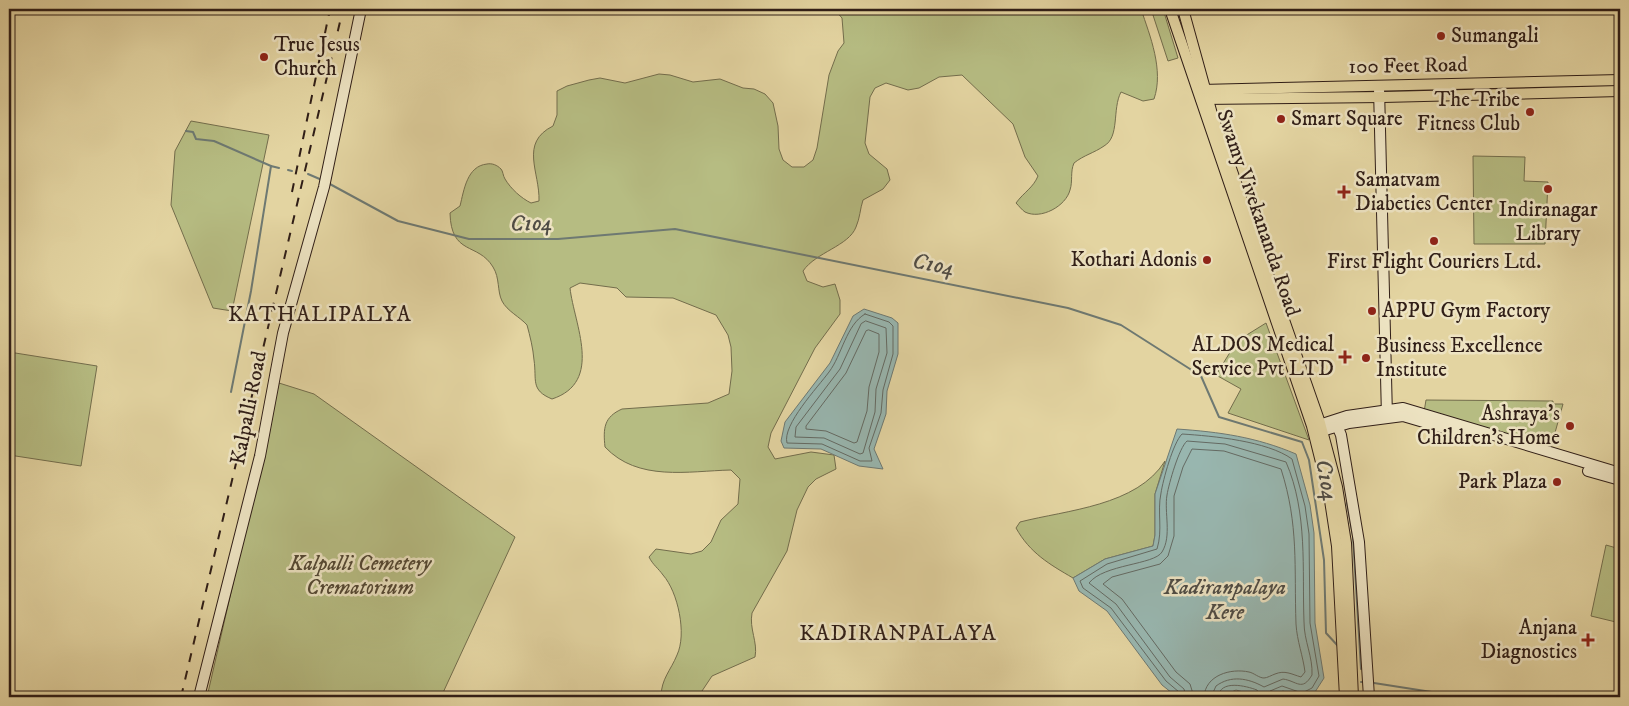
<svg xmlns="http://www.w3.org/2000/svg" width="1629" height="706" font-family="'IM FELL DW Pica',serif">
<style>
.green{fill:#b6bc82;stroke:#736d4c}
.water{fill:#98b6af;stroke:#6e7972}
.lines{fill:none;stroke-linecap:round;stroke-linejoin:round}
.shore{stroke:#646a63;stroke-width:1}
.stream{stroke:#6e7972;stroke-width:2}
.secondary-casing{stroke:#301e17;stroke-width:12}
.primary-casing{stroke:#301e17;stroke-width:12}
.secondary{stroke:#ede3c2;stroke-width:10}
.primary{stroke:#e3d4a1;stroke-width:10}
.rail{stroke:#301e17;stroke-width:2;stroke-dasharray:9 9;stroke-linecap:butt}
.poi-dot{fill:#8f2418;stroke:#ede3c2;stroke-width:2}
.labels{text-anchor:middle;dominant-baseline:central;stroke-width:5;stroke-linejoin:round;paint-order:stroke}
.poi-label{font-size:21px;fill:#301e17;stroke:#ede3c2;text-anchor:start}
.street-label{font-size:21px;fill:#301e17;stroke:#ede3c2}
.park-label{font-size:21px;font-style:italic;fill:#524632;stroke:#ede3c2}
.water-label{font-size:22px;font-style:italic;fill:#4f4c45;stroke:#ede3c2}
.neighbourhood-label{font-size:22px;letter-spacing:1px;fill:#301e17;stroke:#ede3c2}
</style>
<rect width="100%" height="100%" fill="#e3d4a1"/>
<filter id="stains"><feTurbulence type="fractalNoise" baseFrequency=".004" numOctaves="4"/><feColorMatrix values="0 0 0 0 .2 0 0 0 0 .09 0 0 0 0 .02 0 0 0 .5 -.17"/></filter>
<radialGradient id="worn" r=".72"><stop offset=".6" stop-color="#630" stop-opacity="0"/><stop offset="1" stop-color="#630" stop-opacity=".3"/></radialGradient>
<!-- green -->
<g class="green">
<path d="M834,9h307c9,27 23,61 13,90l-11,2 -22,-9c-9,17 -1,45 -17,54 -10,7 -20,9 -30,17 -4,9 -1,18 -4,27 -4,16 -29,30 -45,22 -3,-2 -6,-6 -9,-9 8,-11 17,-15 22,-27l-13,-19 -12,-33 -51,-49 -23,2 -20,11 -11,2 -22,-7 -11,5 -5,9 -5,46 4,11 18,15 3,11 -7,9 -20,11c-3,9 -3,18 -7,27 -7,19 -40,25 -53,44l4,10 16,6 12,-3 5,16v14l-25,34 -44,85 -3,14 7,12 36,-7 23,3 2,14 -20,10 -8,8 -11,23 -10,41 -35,62c-3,16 6,29 3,44l-43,19 -14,21h-37c0,-18 10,-27 16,-42 10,-21 1,-63 -14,-80 -5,-7 -10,-10 -14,-18l7,-8 35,5 11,-3 9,-9 10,-22 17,-16 2,-25 -9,-9c-43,1 -93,12 -126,-23 -2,-19 -1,-30 17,-38l86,-6 21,-9 3,-23 -1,-24 -3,-12 -12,-20 -43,-17 -47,-1 -9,-9 -37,-5 -10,5c4,36 34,94 -18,111 -22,-9 -15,-19 -18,-39 -1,-12 -4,-24 -7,-35 -7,-8 -20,-14 -25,-24 -5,-10 -2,-23 -9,-34 -15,-25 -42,-11 -43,-54l10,-7c4,-16 7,-40 27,-42 5,-1 10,1 14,5 2,2 2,7 4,10 6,10 16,19 26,24l8,-2c1,-29 -20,-58 14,-75l4,-11v-24l10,-5 22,-6 11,-2 25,5 34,-9 11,1 23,7 27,-3 23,9 11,1 11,5 8,9 5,23 1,23 4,11 9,7h12l9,-7 4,-12 12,-73 9,-24 6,-8 -2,-25z"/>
<path d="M1151,9h12l15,49 -10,3z"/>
<path d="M191,121l78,14 -37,176 -19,-3 -42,-103 4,-54z"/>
<path d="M1473,156l52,1 -1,24 24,1 -3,62h-71z"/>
<path d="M1266,323l43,117 -81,-27 13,-24 -25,-14 21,-34z"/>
<path d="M9,352l88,14 -16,100 -72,-11z"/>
<path d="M279,383l35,11 201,143 -74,160h-234z"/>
<path d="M1426,400l127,1v3h10l-12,43 -127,-35z"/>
<path d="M1165,461l-10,33v41l-2,11 -48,13 -32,19c-24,-14 -43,-25 -57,-50l4,-6c47,-12 117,-16 145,-61z"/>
<path d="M1606,545l14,4v74l-29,-7z"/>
</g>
<!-- water -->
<g class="water">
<path d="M864,309l28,9 6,5v31l-11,37 -1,23 -12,35 9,20 -24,-3 -38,-17 -37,-1 -3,-7 4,-19 45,-59 23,-47z"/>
<path d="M1177,429c43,3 79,8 119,25l14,51 4,28 1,90 9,55 -9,14 -15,5 -17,-6 -14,6h-8l-25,-7 -16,7h-43l-15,-12 -55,-74 -28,-20 -6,-13 32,-19 48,-13 2,-11v-41z"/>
</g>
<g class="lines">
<!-- shore -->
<g class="shore">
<path d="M865,314l24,8 4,4v28l-10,36 -2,23 -12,35 3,13h-12l-38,-17 -35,-1c-5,-18 31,-56 42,-71 13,-17 17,-47 36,-58z"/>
<path d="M866,321l20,7 1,25 -11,36 -1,23 -12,41 -3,1 -36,-16 -29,-1 1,-10 44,-58 21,-45z"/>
<path d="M869,330l10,4v18l-10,35 -2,24 -10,31 -3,1 -28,-12 -20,-2v-3l40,-53 20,-42z"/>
<path d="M1180,697l-1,-5 -13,-11 -55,-73 -28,-20 -3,-7 27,-17 50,-15c6,-19 0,-37 4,-56 2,-13 12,-50 21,-59 31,2 85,7 110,25l13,47 4,28 1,89 9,53 -7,12 -10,5 -20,-7 -12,5 -3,6"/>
<path d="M1186,697l-2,-8 -14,-12 -54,-73 -27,-21c15,-19 65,-18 73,-31 10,-16 2,-40 5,-57 2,-12 12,-47 20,-54l38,3 61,18c22,51 16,107 18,160 0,19 9,35 8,53 -10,17 -15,6 -29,4l-19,8c-16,-9 -33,-12 -48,-1l-5,11"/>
<path d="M1194,697l-4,-13 -14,-12 -54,-73 -19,-15 9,-7 48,-13 8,-8 6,-20v-40l9,-29 9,-18 32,2 57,18c18,56 13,98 15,155 1,17 7,32 9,48l-4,5c-10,-3 -16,-7 -26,-3 -3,1 -8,4 -11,4 -5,0 -10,-5 -15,-6 -18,-4 -44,3 -45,25"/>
<path d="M1218,697c2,-18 28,-11 39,-7l4,7"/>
</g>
<!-- stream -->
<g class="stream">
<path d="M186,131l7,1 3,7 18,2 57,25"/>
<path d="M288,170l4,1"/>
<path d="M308,174l14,6"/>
<path d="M328,183l70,38 71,18h89l117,-10 393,79 53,17 80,51 18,41 83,25 7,18 15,100 2,73 12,13"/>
<path d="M231,392l20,-101 20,-125 8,2"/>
<path d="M1347,503l6,33 8,133"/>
<path d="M1361,682h2"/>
<path d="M1374,683l64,10"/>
</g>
<!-- secondary casing -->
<g class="secondary-casing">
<g id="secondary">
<path d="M1379,88l8,329"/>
<path d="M1336,423l5,12 18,107 10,155"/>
<path d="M1313,427l34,-11 56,-8 217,65"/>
<path d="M1315,433l34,-10 54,-7 68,20"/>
<path d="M1588,471l32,9"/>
<path d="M199,697l61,-241 23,-123 41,-146 37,-178"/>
</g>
</g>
<!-- primary casing -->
<g class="primary-casing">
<g id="primary">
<path d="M1170,9l142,417 17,68 8,52 8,151"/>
<path d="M1183,9l29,105 108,309 17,64 9,56 7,154"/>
<path d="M1201,90l419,-10"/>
<path d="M1201,99l182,-2 237,-6"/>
</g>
</g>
<!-- secondary -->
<use href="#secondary" class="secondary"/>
<!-- primary -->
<use href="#primary" class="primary"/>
<!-- rail -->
<g class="rail">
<path d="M292,192l38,-183"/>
<path d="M181,697l162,-688"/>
</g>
</g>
<!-- markers -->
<g class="poi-dot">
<circle cx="1441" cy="36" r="5"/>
<circle cx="264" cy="57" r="5"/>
<circle cx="1530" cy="112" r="5"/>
<circle cx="1281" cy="119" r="5"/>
<circle cx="1548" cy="189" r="5"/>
<path d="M1341.5 184.5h5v5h5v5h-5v5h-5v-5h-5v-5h5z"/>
<circle cx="1434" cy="241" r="5"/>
<circle cx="1207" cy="260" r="5"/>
<circle cx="1372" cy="311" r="5"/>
<path d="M1342.5 349.5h5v5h5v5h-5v5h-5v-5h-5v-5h5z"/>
<circle cx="1366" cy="358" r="5"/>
<circle cx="1570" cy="426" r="5"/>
<circle cx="1557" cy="482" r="5"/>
<path d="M1585.5 632.5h5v5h5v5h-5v5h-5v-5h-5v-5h5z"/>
</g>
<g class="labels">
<!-- poi labels -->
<g class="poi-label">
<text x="1451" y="36">Sumangali</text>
<text x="274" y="45">True Jesus<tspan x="274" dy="24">Church</tspan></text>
<text x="1520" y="100" text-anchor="end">The Tribe<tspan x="1520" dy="24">Fitness Club</tspan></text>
<text x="1291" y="119">Smart Square</text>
<text x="1355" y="180">Samatvam<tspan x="1355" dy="24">Diabeties Center</tspan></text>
<text x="1548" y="210" text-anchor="middle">Indiranagar<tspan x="1548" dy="24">Library</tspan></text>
<text x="1197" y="260" text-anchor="end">Kothari Adonis</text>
<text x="1434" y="262" text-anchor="middle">First Flight Couriers Ltd.</text>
<text x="1382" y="311">APPU Gym Factory</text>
<text x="1334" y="345" text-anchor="end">ALDOS Medical<tspan x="1334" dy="24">Service Pvt LTD</tspan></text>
<text x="1376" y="346">Business Excellence<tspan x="1376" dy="24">Institute</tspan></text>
<text x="1560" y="414" text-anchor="end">Ashraya's<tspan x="1560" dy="24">Children's Home</tspan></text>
<text x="1547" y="482" text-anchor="end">Park Plaza</text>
<text x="1577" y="628" text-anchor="end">Anjana<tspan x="1577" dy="24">Diagnostics</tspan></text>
</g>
<!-- street labels -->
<g class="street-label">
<text transform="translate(1408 66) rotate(-1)">100 Feet Road</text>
<text transform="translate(1258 213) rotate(71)">Swamy Vivekananda Road</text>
<text transform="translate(249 408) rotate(-79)">Kalpalli Road</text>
</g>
<!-- park labels -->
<g class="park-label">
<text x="360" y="564">Kalpalli Cemetery<tspan x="360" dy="24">Crematorium</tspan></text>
</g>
<!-- water labels -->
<g class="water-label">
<text transform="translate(531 224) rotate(-1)">C104</text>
<text transform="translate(933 265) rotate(11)">C104</text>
<text transform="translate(1326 480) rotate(80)">C104</text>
<text x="1225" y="587">Kadiranpalaya<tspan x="1225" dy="25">Kere</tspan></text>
</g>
<!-- neighbourhood labels -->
<g class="neighbourhood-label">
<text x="320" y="314">KATHALIPALYA</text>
<text x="898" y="633">KADIRANPALAYA</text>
</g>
</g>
<!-- margin -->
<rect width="1629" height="706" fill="none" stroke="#e3d4a1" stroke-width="30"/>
<rect x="10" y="10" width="1609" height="686" fill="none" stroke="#301e17" stroke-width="2.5"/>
<rect x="15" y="15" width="1599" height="676" fill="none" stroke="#301e17"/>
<rect width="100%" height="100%" filter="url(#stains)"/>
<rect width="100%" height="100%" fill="url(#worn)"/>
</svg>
